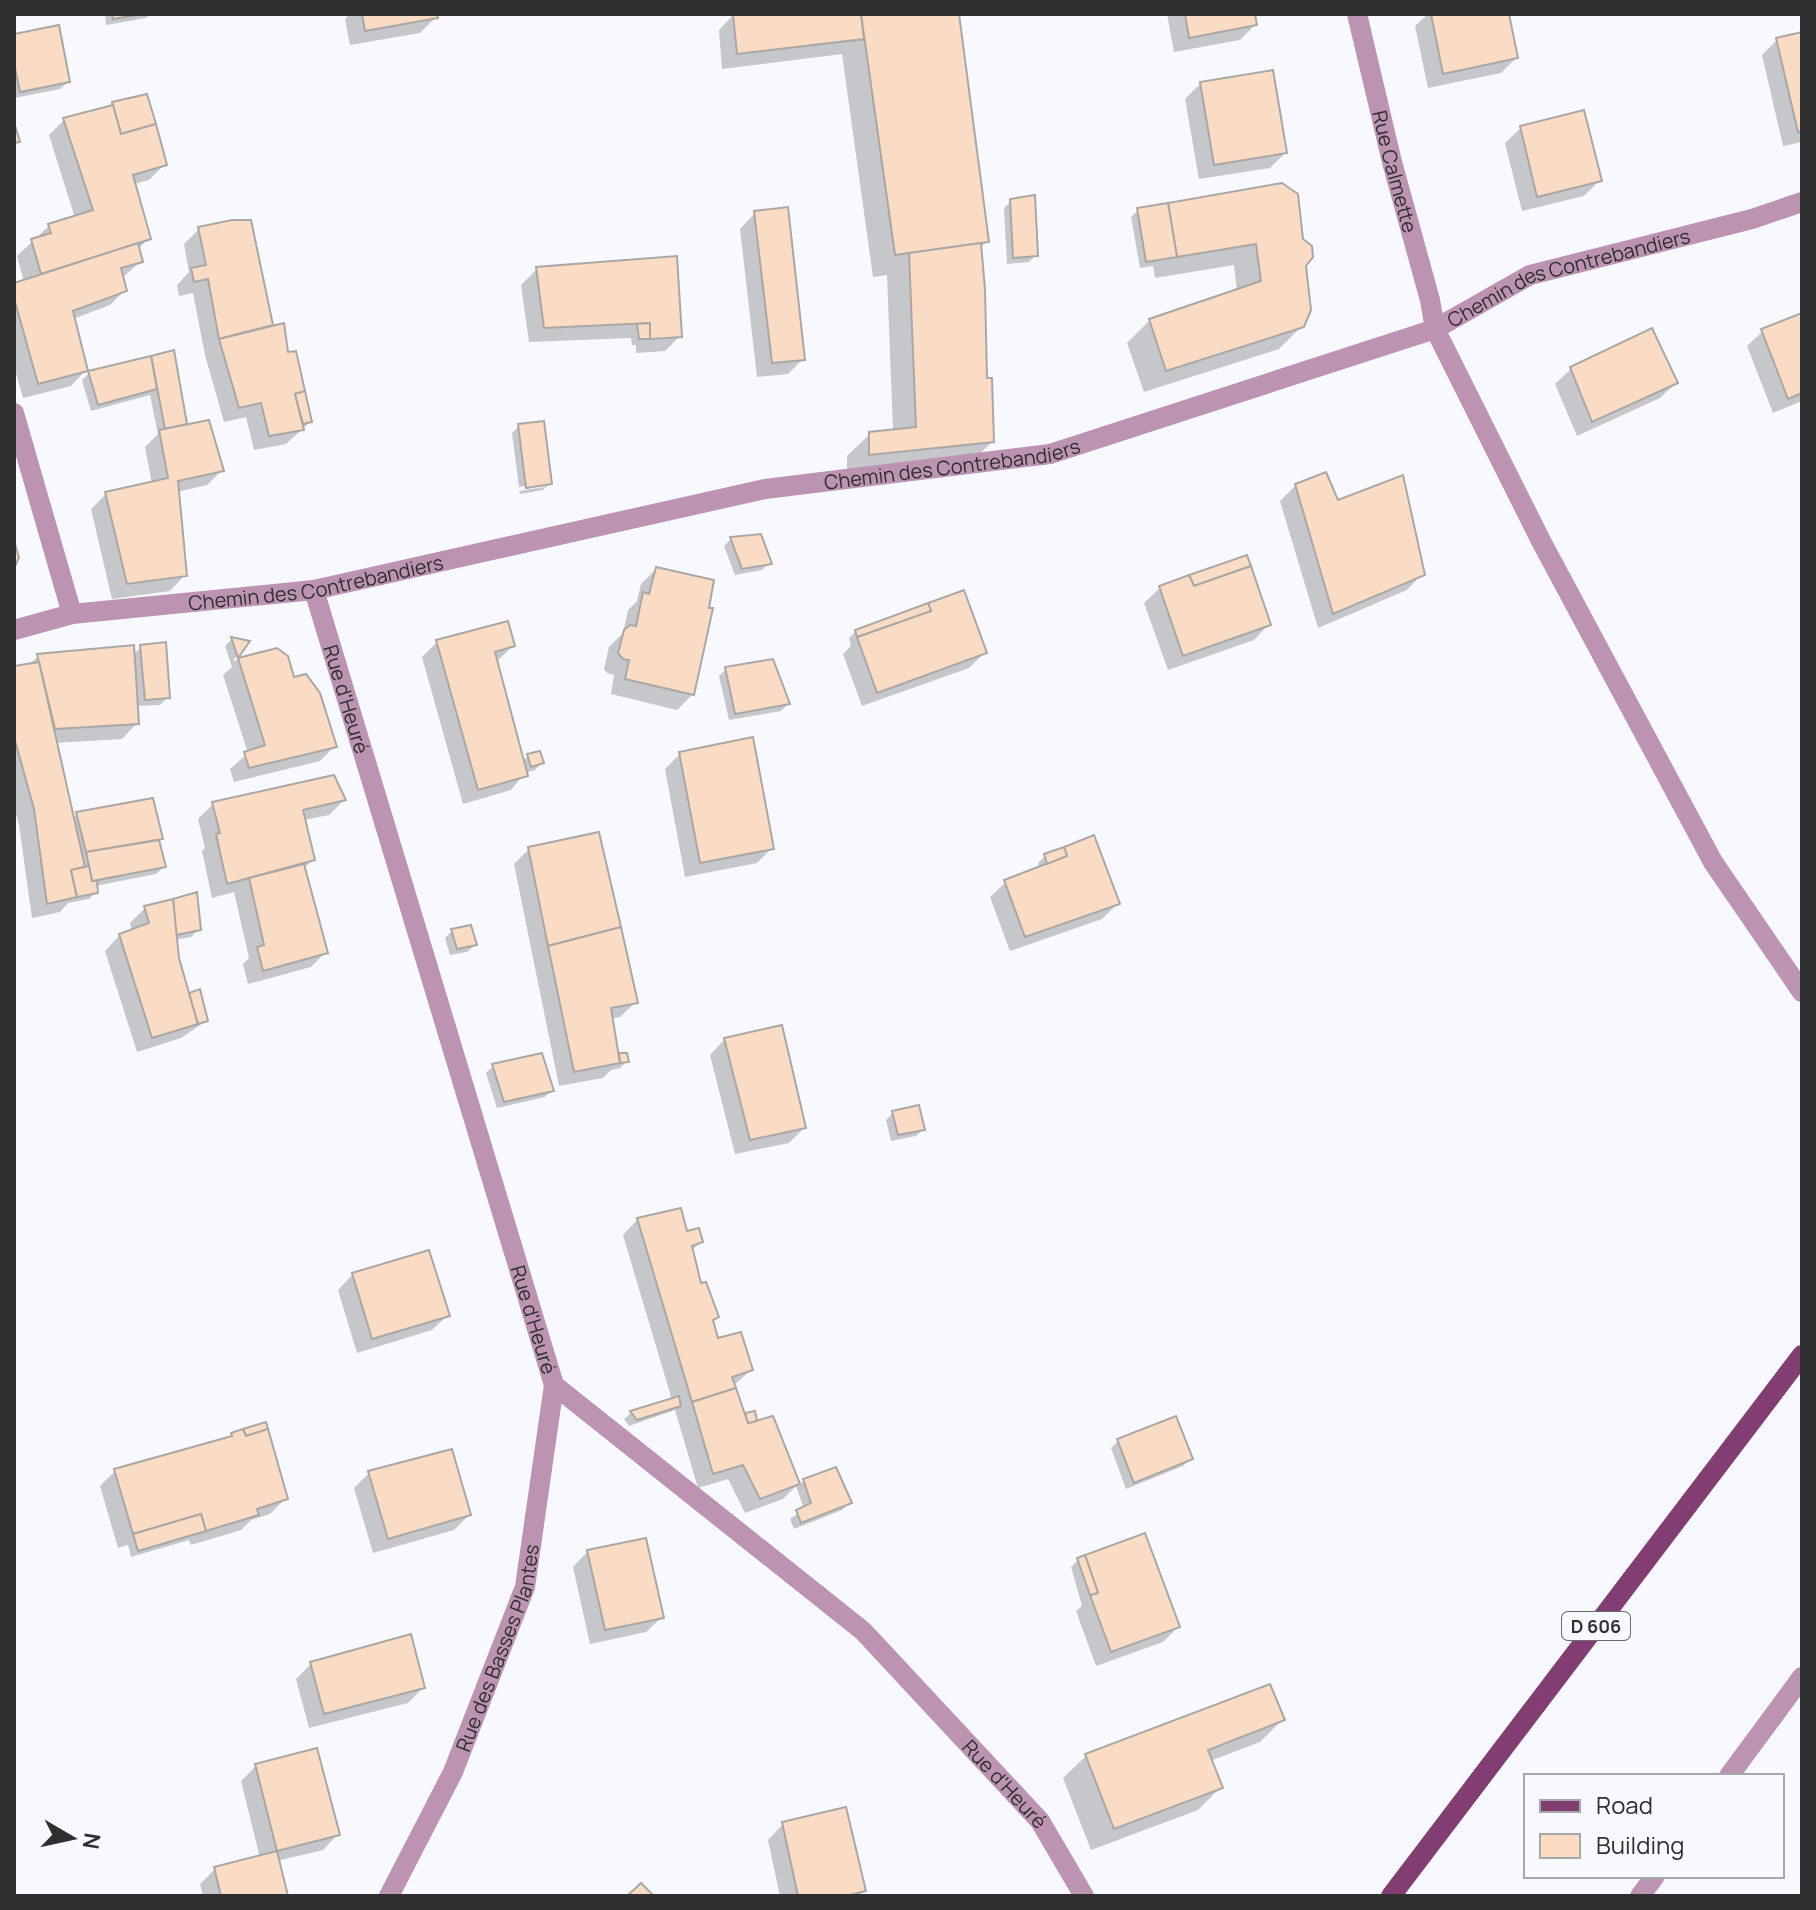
<svg xmlns="http://www.w3.org/2000/svg" width="1816" height="1910" font-family="Manrope,sans-serif">
<style>
.shadow{fill:#0003}
.building{fill:#fadcc5;stroke:#aba7a4;stroke-width:2}
.lines{fill:none;stroke-linecap:round;stroke-linejoin:round}
.service{stroke:#bc93b0;stroke-width:20}
.minor{stroke:#bc93b0;stroke-width:20}
.tertiary{stroke:#bc93b0;stroke-width:20}
.primary{stroke:#823e72;stroke-width:20}
.labels{text-anchor:middle;dominant-baseline:central;stroke-width:6;stroke-linejoin:round;paint-order:stroke}
.shield{fill:#f7f9fe;stroke:#6a6c6e;stroke-width:2}
.shield-label{font-size:18px;font-weight:bold;fill:#2e2f31}
.street-label{font-size:20px;fill:#2e2f31;stroke:#f7f9fe}
</style>
<rect width="100%" height="100%" fill="#f7f9fe"/>
<!-- shadow -->
<g class="shadow">
<path d="M105,14h46l-5,4 -40,7z"/>
<path d="M350,14h85l1,3 -16,16 -70,12 -5,-26z"/>
<path d="M734,14h222l31,227 -7,7 5,132 7,62 -23,22 -122,13v-21l23,-22 23,-3 -6,-156 -14,2 -31,-223 -120,15 -3,-39z"/>
<path d="M1167,14h86l2,11 -15,15 -66,12z"/>
<path d="M1428,14h79l9,44 -15,15 -73,15 -13,-62z"/>
<path d="M1802,34v108l-19,4 -21,-91 15,-15z"/>
<path d="M14,36l54,46 -8,7 -46,9z"/>
<path d="M1200,84l85,69 -15,15 -71,11 -14,-80z"/>
<path d="M113,103l51,62 -15,15 -15,4 15,54 -12,12 3,12 -18,16 3,12 -15,15 -37,14 13,51 -15,16 -48,12 -9,-32v-81l10,-3 -7,-26 32,-30 26,-8 -26,-83 15,-15 45,-12z"/>
<path d="M1521,128l78,53 -15,15 -62,15 -17,-68z"/>
<path d="M1011,201l25,54 -7,7 -22,2 -3,-56z"/>
<path d="M1138,210l164,30 2,25 -2,61 -23,23 -135,43 -17,-49 23,-23 87,-29 -3,-26 -79,13 -2,-12 -13,2 -9,-51z"/>
<path d="M755,213l48,146 -15,15 -31,3 -17,-148z"/>
<path d="M250,222l21,105 15,27 24,68 -24,22 -32,6 -8,-33 -22,5 -19,-67 -12,-62 -14,3 -2,-11 12,-13 -5,-28 15,-15z"/>
<path d="M537,269l143,67 -15,15 -29,2v-8h-4l-1,-7 -102,4 -8,-57z"/>
<path d="M1802,315v86l-29,12 -26,-67 16,-15z"/>
<path d="M173,353l11,71 -4,4 42,42 -15,15 -30,7 8,83 -15,16 -58,8 -21,-90 15,-15 46,-10 -7,-37 13,-13 -8,-39 -59,16 -9,-31 7,-7z"/>
<path d="M1571,369l105,14 -16,15 -83,38 -22,-52z"/>
<path d="M519,426l31,57 -7,7 -23,4 -1,-3 26,-4v-4l-26,4 -7,-54z"/>
<path d="M1296,485l126,89 -15,16 -89,38 -38,-127z"/>
<path d="M731,539l38,24 -7,7 -27,5 -11,-29z"/>
<path d="M656,569l37,125 -16,16 -66,-16 3,-19 -7,-2 -3,-4 5,-22 14,-14 5,-23 9,-9 4,-17z"/>
<path d="M1160,588l109,36 -15,16 -86,30 -24,-67z"/>
<path d="M856,631l128,22 -15,15 -107,38 -19,-52 8,-8 -2,-8z"/>
<path d="M232,639l15,3 -14,19 44,-11 15,30 43,66 -15,15 -86,21 -4,-13 18,-16 -25,-78 9,-8 -7,-21z"/>
<path d="M437,642l76,4 -17,16 26,100 6,-6 14,6 -7,8 -10,3 -14,17 -48,14 -41,-147z"/>
<path d="M141,647l26,51 -7,7 -24,1 1,17 -15,16 -68,4 17,76 6,-5 84,25 -3,3 6,25 -8,7 -61,12 1,6 -7,7 -21,4 -8,9 -28,6 -13,-93 -5,-19v-138l14,-2 10,-10 95,-1z"/>
<path d="M726,669l62,35 -7,7 -52,9 -10,-44z"/>
<path d="M680,754l92,94 -15,15 -72,14 -20,-108z"/>
<path d="M344,800l-15,15 -25,5 9,40 -10,9 23,83 -15,15 -63,17 -5,-20 6,-6 -15,-66 -22,6 -10,-47 3,-3 -7,-29 15,-15z"/>
<path d="M529,849l107,153 -16,15 -10,2 7,39 3,-3 7,6 -7,7 -9,2 -8,8 -44,8 -45,-222z"/>
<path d="M1045,856l72,48 -15,15 -92,32 -20,-54 16,-15 33,-13 -1,-6z"/>
<path d="M145,908l54,21 -8,8 -17,3 14,57 18,24 -25,17 -44,14 -32,-101 15,-16 12,-4 -2,-8z"/>
<path d="M452,931l23,14 -8,7 -17,3 -5,-17z"/>
<path d="M725,1039l79,89 -15,15 -54,11 -25,-99z"/>
<path d="M493,1066l59,24 -7,7 -48,11 -11,-35z"/>
<path d="M893,1113l30,16 -7,7 -25,5 -5,-21z"/>
<path d="M638,1219l48,14 15,9 -10,9 8,34 18,32 -6,5 5,19 35,29 -18,16 10,29 10,-1 2,9 17,-5 27,68 5,-5 46,22 -8,7 -48,19 -4,-10 14,-10 -8,-23 -13,13 -38,14 -17,-34 -30,9 -23,-78 -46,16 -5,-7 7,-6 41,-13 -49,-165z"/>
<path d="M353,1274l95,41 -16,15 -75,23 -19,-63z"/>
<path d="M232,1434l53,65 -15,15 -19,6 -10,10 -50,15 -2,-5 -58,17 -3,-12 -10,3 -18,-62 15,-15 113,-32z"/>
<path d="M1118,1441l73,18 -8,7 -57,23 -15,-41z"/>
<path d="M369,1473l100,42 -15,15 -81,23 -19,-65z"/>
<path d="M588,1551l74,66 -16,15 -56,12 -17,-77z"/>
<path d="M1078,1560l100,67 -15,15 -67,24 -20,-55 6,-5 -11,-39z"/>
<path d="M311,1664l112,24 -15,15 -99,25 -13,-49z"/>
<path d="M1282,1720l-22,22 -50,19 10,27 -22,22 -107,40 -28,-72 23,-22z"/>
<path d="M256,1766l82,68 -15,16 -46,11 9,35h-83l-3,-12 15,-15 45,-11 -19,-77z"/>
<path d="M783,1824l81,66 -6,6h-78l-12,-56z"/>
</g>
<!-- building -->
<g class="building">
<path d="M112,14h31l-30,5z"/>
<path d="M362,14h75l1,4 -73,13z"/>
<path d="M733,14h128l3,25 -127,15z"/>
<path d="M861,14h98l30,228 -94,13z"/>
<path d="M1185,14h70l2,11 -68,13z"/>
<path d="M1431,14h78l9,44 -75,16z"/>
<path d="M59,25l11,57 -50,10 -6,-29v-29z"/>
<path d="M1802,32v99l-4,1 -22,-94z"/>
<path d="M1273,70l14,83 -73,12 -14,-83z"/>
<path d="M147,94l9,30 -35,10 -9,-32z"/>
<path d="M113,105l8,29 35,-10 11,41 -34,10 18,64 -110,35 -10,-35 20,-6 -3,-9 45,-14 -30,-92z"/>
<path d="M1584,110l18,71 -65,16 -17,-71z"/>
<path d="M14,122l6,20 -6,1z"/>
<path d="M1282,183l16,11 5,45 9,7 1,11 -7,9 5,44 -7,17 -138,44 -17,-52 112,-38 -5,-37 -79,13 -9,-54z"/>
<path d="M1035,195l3,61 -25,2 -3,-59z"/>
<path d="M1168,203l9,54 -31,5 -9,-54z"/>
<path d="M788,207l17,153 -33,3 -18,-152z"/>
<path d="M232,220h19l22,105 -54,14 -11,-60 -14,3 -3,-14 15,-3 -8,-38z"/>
<path d="M138,243l5,19 -22,6 6,23 -54,20 15,60 -50,13 -24,-86v-15z"/>
<path d="M981,243l4,46 2,89h5l2,64 -125,13v-23l47,-5 -7,-174z"/>
<path d="M677,256l5,81 -32,2v-16l-106,5 -8,-61z"/>
<path d="M1802,313v80l-14,6 -27,-70z"/>
<path d="M284,323l4,29 8,-1 9,40 -10,3 9,36 -35,6 -8,-33 -22,5 -20,-69z"/>
<path d="M650,323v16h-11l-2,-15z"/>
<path d="M1652,328l26,55 -86,39 -22,-55z"/>
<path d="M174,350l13,74 -22,5 -14,-73z"/>
<path d="M151,356l6,33 -59,16 -10,-34z"/>
<path d="M305,391l7,31 -9,2 -8,-30z"/>
<path d="M209,420l15,51 -46,10 9,95 -60,8 -22,-92 63,-14 -9,-48z"/>
<path d="M544,421l8,63 -26,4 -8,-64z"/>
<path d="M1326,472l12,28 65,-25 22,100 -92,39 -38,-130z"/>
<path d="M761,534l11,30 -30,5 -12,-32z"/>
<path d="M14,540l5,18 -5,10z"/>
<path d="M1247,555l4,11 -57,20 -5,-11z"/>
<path d="M1251,566l20,59 -88,31 -24,-70 30,-11 5,11z"/>
<path d="M656,567l58,13 -5,28h4l-19,87 -69,-16 4,-19 -6,-1 -5,-6 6,-23 6,-5 6,1 7,-34 6,2z"/>
<path d="M964,590l23,63 -110,40 -20,-56 74,-26 -3,-8z"/>
<path d="M928,603l3,8 -74,26 -2,-7z"/>
<path d="M508,621l7,25 -20,6 33,124 -50,14 -42,-150z"/>
<path d="M231,637l19,4 -12,17z"/>
<path d="M166,642l4,56 -25,2 -5,-55z"/>
<path d="M134,645l5,79 -84,5 -18,-75z"/>
<path d="M277,648l11,8 6,21 12,-3 14,19 17,54 -88,21 -5,-16 21,-7 -27,-87z"/>
<path d="M773,659l17,45 -55,10 -10,-47z"/>
<path d="M39,662l46,205 -14,3 6,27 -30,7 -13,-95 -20,-72v-71z"/>
<path d="M753,737l21,112 -74,14 -21,-111z"/>
<path d="M540,751l4,12 -13,4 -4,-13z"/>
<path d="M334,775l12,25 -43,10 12,50 -88,24 -11,-50 4,-1 -8,-31z"/>
<path d="M153,798l10,41 -77,13 -10,-40z"/>
<path d="M599,832l22,95 -73,19 -20,-99z"/>
<path d="M1094,835l26,69 -95,33 -21,-57 63,-24 -3,-9z"/>
<path d="M159,840l7,27 -74,14 -6,-29z"/>
<path d="M1064,847l3,9 -20,8 -3,-10z"/>
<path d="M304,864l24,89 -65,18 -6,-24 7,-2 -15,-67z"/>
<path d="M89,866l3,15h5l1,12 -21,4 -6,-27z"/>
<path d="M197,892l4,38 -25,5 -3,-36z"/>
<path d="M173,899l6,59 19,66 -46,14 -33,-104 30,-11 -5,-17z"/>
<path d="M471,925l6,20 -20,4 -6,-20z"/>
<path d="M621,927l17,76 -27,5 9,55 -46,9 -26,-126z"/>
<path d="M200,989l8,32 -10,3 -9,-31z"/>
<path d="M782,1025l24,103 -56,12 -26,-102z"/>
<path d="M542,1053l12,38 -50,11 -12,-38z"/>
<path d="M619,1053h8l2,9 -9,1z"/>
<path d="M919,1105l6,25 -27,5 -6,-24z"/>
<path d="M681,1208l6,23 12,-3 4,14 -11,4 9,37 5,-1 13,35 -6,3 5,18 23,-6 12,38 -21,7 4,11 -44,14 -55,-184z"/>
<path d="M429,1250l21,66 -78,23 -20,-66z"/>
<path d="M736,1388l12,35 25,-7 27,68 -40,15 -17,-34 -30,9 -21,-72z"/>
<path d="M679,1396l2,10 -44,14 -7,-9z"/>
<path d="M755,1411l2,10 -9,2 -3,-10z"/>
<path d="M1176,1416l17,43 -59,24 -17,-44z"/>
<path d="M266,1422l2,7 -22,7 -3,-7z"/>
<path d="M243,1429l3,7 22,-7 20,70 -31,10 2,6 -53,16 -5,-17 -68,20 -19,-65 118,-33 -1,-3z"/>
<path d="M452,1449l19,66 -83,24 -20,-68z"/>
<path d="M836,1467l16,36 -51,20 -5,-13 15,-7 -8,-24z"/>
<path d="M201,1514l5,17 -68,20 -5,-17z"/>
<path d="M1145,1533l35,94 -69,25 -21,-57 8,-2 -13,-38z"/>
<path d="M646,1538l18,80 -59,12 -18,-80z"/>
<path d="M1085,1555l13,38 -8,2 -13,-37z"/>
<path d="M411,1634l14,54 -101,26 -14,-52z"/>
<path d="M1270,1684l15,36 -77,30 15,38 -109,41 -29,-75z"/>
<path d="M317,1748l23,87 -63,16 -22,-87z"/>
<path d="M846,1807l20,84 -20,5h-48l-16,-74z"/>
<path d="M277,1851l11,45h-67l-7,-29z"/>
<path d="M641,1883l11,11 -2,2h-23z"/>
</g>
<g class="lines">
<!-- service -->
<g class="service">
<path d="M1729,1776l73,-99"/>
<path d="M1640,1896l15,-20"/>
</g>
<!-- minor -->
<g class="minor">
<path id="s1" d="M1357,14l35,148 38,138 5,29 106,212 172,321 89,130"/>
<path id="s2" d="M314,590l240,795 309,246 177,190 44,75"/>
<path id="s3" d="M72,614l242,-24 451,-101 285,-35 385,-125 95,-54 222,-56 50,-17"/>
<path id="s4" d="M389,1896l64,-124 72,-185 29,-202"/>
</g>
<!-- tertiary -->
<path class="tertiary" d="M14,413l58,201 -58,16"/>
<!-- primary -->
<path class="primary" d="M1391,1896l411,-541"/>
</g>
<g class="labels">
<!-- shield labels -->
<rect class="shield" x="1562" y="1612" width="68" height="28" rx="6"/>
<g class="shield-label">
<text x="1596" y="1626">D 606</text>
</g>
<!-- street labels -->
<g class="street-label">
<text stroke="none"><textPath href="#s1" startOffset="162">Rue Calmette</textPath></text>
<text stroke="none"><textPath href="#s3" startOffset="1542">Chemin des Contrebandiers</textPath></text>
<text stroke="none"><textPath href="#s3" startOffset="894">Chemin des Contrebandiers</textPath></text>
<text stroke="none"><textPath href="#s3" startOffset="246">Chemin des Contrebandiers</textPath></text>
<text stroke="none"><textPath href="#s2" startOffset="114">Rue d'Heuré</textPath></text>
<text stroke="none"><textPath href="#s2" startOffset="762">Rue d'Heuré</textPath></text>
<text stroke="none"><textPath href="#s4" startOffset="272">Rue des Basses Plantes</textPath></text>
<text stroke="none"><textPath href="#s2" startOffset="1434">Rue d'Heuré</textPath></text>
</g>
</g>
<!-- border -->
<rect width="1816" height="1910" fill="none" stroke="#2e2f31" stroke-width="32"/>
<!-- legend -->
<rect x="1524" y="1774" width="260" height="104" fill="#f7f9fe" stroke="#a7a8ac" stroke-width="2"/>
<rect x="1540" y="1800" width="40" height="12" fill="#823e72" stroke="#a7a8ac" stroke-width="2"/>
<text x="1596" y="1814" font-size="24" fill="#2e2f31">Road</text>
<rect x="1540" y="1834" width="40" height="24" fill="#fadcc5" stroke="#a7a8ac" stroke-width="2"/>
<text x="1596" y="1854" font-size="24" fill="#2e2f31">Building</text>
<!-- north arrow -->
<g transform="translate(72 1838) rotate(99)" stroke="#f7f9fe" stroke-width="6" paint-order="stroke">
<path d="M0-6L14 30L0 20L-14 30Z" fill="#2e2f31"/>
<text y="-12" font-size="22" font-weight="bold" text-anchor="middle" fill="#2e2f31">N</text>
</g>
</svg>
